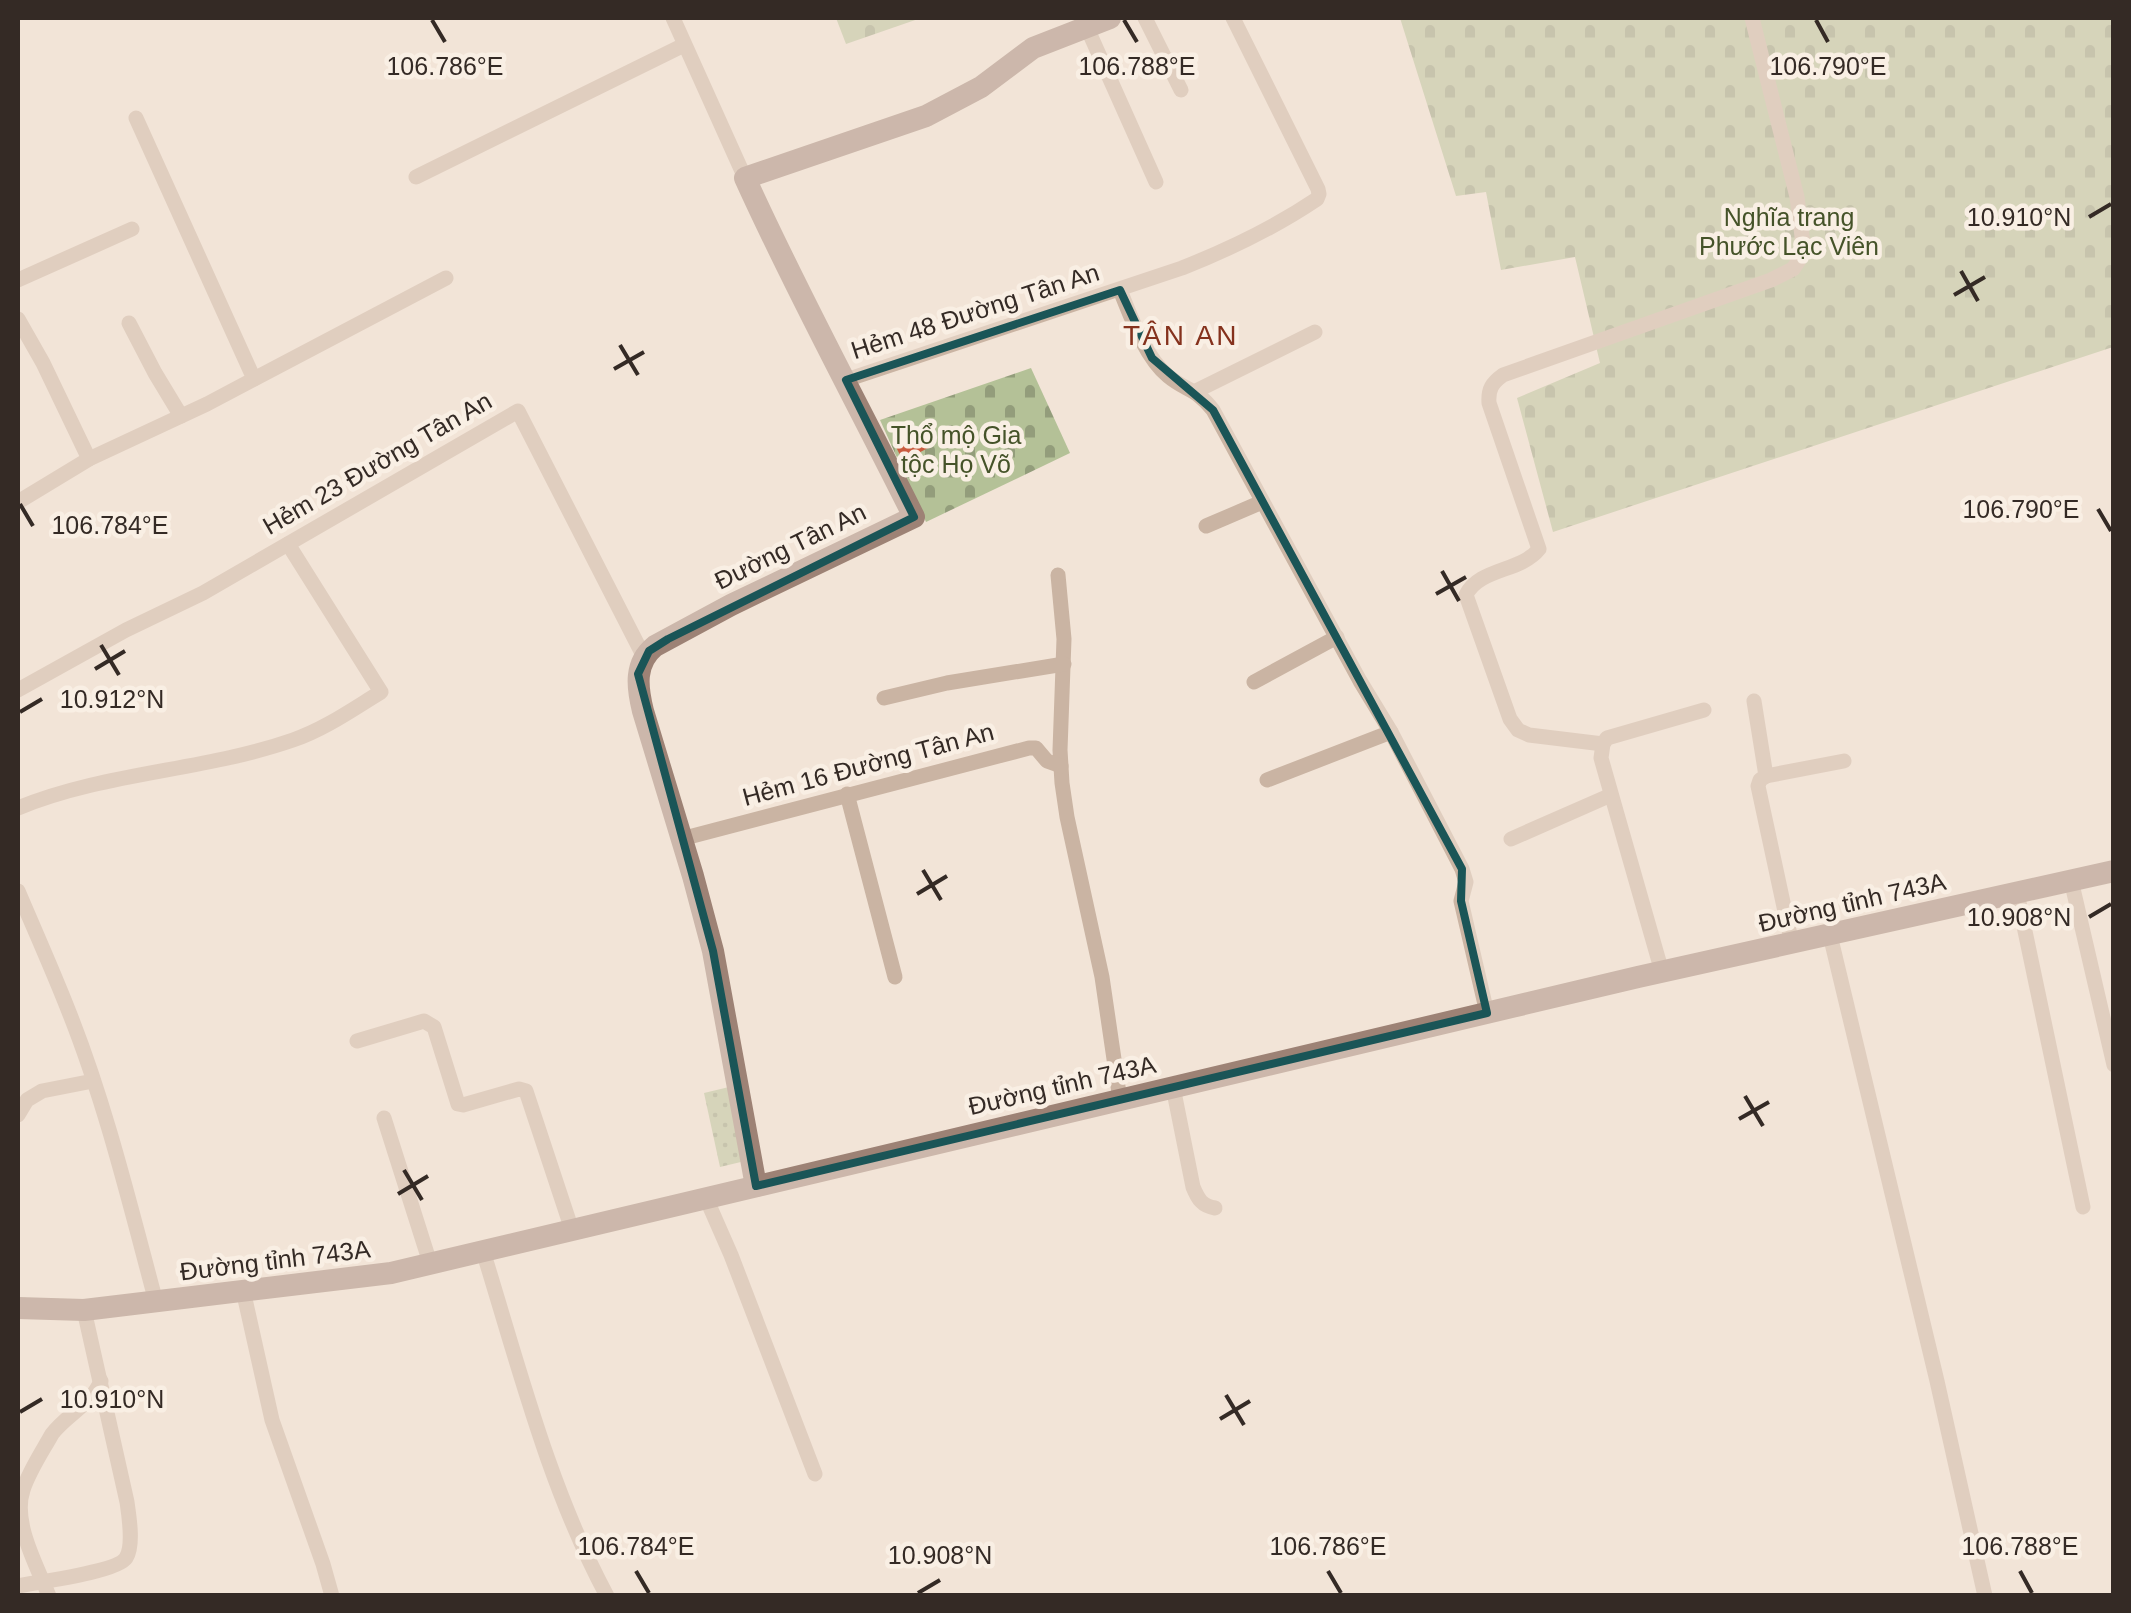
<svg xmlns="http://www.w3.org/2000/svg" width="2131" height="1613" font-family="Arial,sans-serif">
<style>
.grass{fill:url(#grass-dots)}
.cemetery{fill:url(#cemetery-stones)}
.building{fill:#c95b3e}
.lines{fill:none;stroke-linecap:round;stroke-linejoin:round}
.street{stroke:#cab4a3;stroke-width:15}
.secondary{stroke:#9d8275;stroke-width:22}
.marked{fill:none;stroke:#1a5557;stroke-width:8;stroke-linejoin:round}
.ticks{fill:none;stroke:#342a25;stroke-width:4}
.labels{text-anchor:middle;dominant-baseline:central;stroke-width:9;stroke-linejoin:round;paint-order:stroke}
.park-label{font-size:25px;fill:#455329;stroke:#f9efe4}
.street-label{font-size:25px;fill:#342a25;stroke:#f9efe4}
.neighbourhood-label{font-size:28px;letter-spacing:2.5px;fill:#85321d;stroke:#f9efe4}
.ticks-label{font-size:25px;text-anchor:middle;fill:#342a25;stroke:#f9efe4;stroke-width:9;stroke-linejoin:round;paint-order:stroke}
</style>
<defs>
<pattern id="grass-dots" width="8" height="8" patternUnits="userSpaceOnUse" patternTransform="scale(2.5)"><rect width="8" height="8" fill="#b4c197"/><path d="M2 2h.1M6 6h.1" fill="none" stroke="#939d7b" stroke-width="1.8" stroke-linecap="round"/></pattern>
<pattern id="cemetery-stones" width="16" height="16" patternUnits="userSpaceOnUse" patternTransform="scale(2.5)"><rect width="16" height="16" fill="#b4c197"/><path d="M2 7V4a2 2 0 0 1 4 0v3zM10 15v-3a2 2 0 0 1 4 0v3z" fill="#939d7b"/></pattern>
</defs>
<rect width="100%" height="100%" fill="#f2e4d7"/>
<!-- grass -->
<path class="grass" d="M729,1087l16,74 -25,6 -16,-74z"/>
<!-- cemetery -->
<g class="cemetery">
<path d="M836,18h85l-75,26z"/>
<path d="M1400,18h713v329l-560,185 -36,-134 83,-35 -25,-106 -74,13 -15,-78 -30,4z"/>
<path d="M1031,368l39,85 -144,69 -46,-102z"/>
</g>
<!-- building -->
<path class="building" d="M920,432l8,16 -25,13 -8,-16z"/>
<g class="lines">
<!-- street -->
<g class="street">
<path d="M673,18l72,160"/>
<path d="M1145,18l36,72"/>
<path d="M1084,21l72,161"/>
<path d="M416,177l268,-132"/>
<path d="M18,280l114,-51"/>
<path d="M1120,290c11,27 25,67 48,86 18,15 28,12 45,34l147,271 31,51 71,137 4,13 -5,19 26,112"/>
<path d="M18,319l25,44 46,96"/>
<path d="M129,323l26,50 26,43"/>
<path d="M254,379l192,-101"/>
<path d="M846,380l336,-112c48,-19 92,-40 135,-69l2,-5 -1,-5 -85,-171"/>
<path d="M1196,391l119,-59"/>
<path d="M18,502l71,-43 118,-55 47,-25 -118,-261"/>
<path d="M1206,526l56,-24"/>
<path d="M1058,575l6,64 -4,111 2,33 5,34 35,160 18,123"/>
<path d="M1254,682l83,-45"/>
<path d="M18,690l108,-60 77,-37 315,-182 126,246"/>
<path d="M884,698l63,-15 117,-19"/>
<path d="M1754,701l12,75"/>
<path d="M1603,744l-74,-9 -11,-5 -8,-11 -44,-124c13,-27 55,-23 73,-46l-50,-146c-1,-14 3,-20 14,-28l268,-95 22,-11 8,-12 2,-13 -6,-47 -45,-179"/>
<path d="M1267,780l124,-48"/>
<path d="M847,794l48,183"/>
<path d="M18,808c87,-36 186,-37 275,-68 32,-11 60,-31 88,-48l-93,-148"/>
<path d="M681,839l348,-91h7l11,13 14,5"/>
<path d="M1511,839l100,-44"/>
<path d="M2071,880l43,185"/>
<path d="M18,891c17,40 35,80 51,121 37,93 61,193 87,290"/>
<path d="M2017,893l66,314"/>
<path d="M1830,935l107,446 48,215"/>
<path d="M1792,944l-34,-158 2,-6 6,-4 78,-15"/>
<path d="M1662,972l-61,-214 2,-14 4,-6 97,-28"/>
<path d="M357,1041l67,-20 10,6 24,77 5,1 56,-16 7,2 46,139"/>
<path d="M1173,1087l20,100c5,12 9,19 22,21"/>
<path d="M18,1115l9,-15 15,-9 51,-10"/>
<path d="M384,1118l46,145"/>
<path d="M706,1198l25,57 84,219"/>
<path d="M483,1251c36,116 66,237 124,345"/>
<path d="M243,1290l29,130 51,144 9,32"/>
<path d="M18,1586c19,-4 99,-14 108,-28 8,-12 3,-42 1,-56l-43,-192"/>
<path d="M49,1596c-12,-30 -37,-74 -26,-106 6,-19 19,-38 29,-56 15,-20 39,-29 49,-53"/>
</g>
<!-- secondary -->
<g class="secondary">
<path d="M756,1186l-43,-235 -20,-75 -50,-165c-6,-24 -9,-48 12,-65l76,-41 183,-88c-56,-113 -117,-224 -169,-339l181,-62 55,-29 52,-39 77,-30"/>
<path d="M18,1308l66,2 307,-37 1247,-296 476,-106"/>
</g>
</g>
<!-- marked area -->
<path d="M0 0H2131V1613H0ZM1120,290l32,68 61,52 249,459 -1,32 26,112 -731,173 -43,-235 -75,-277 11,-23 19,-12 246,-122 -68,-137z" fill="#f2e4d7" fill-opacity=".55" fill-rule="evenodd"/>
<path class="marked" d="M1120,290l32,68 61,52 249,459 -1,32 26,112 -731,173 -43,-235 -75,-277 11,-23 19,-12 246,-122 -68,-137z"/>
<!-- ticks -->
<path class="ticks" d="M432,20l13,22M1124,20l13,22M1816,20l12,22M2089,217l22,-13M1961,271l17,30M1954,295l31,-18M620,345l18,30M614,369l30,-17M20,504l13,22M2098,509l13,22M1442,571l17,30M1436,594l30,-17M101,645l18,30M95,669l30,-18M20,712l22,-13M923,870l18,30M917,894l30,-18M2089,917l22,-13M1745,1096l18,30M1739,1119l30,-17M404,1170l18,30M398,1194l30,-18M1226,1395l18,30M20,1412l22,-13M1220,1419l30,-18M636,1571l13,22M1328,1571l13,22M2020,1571l12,22M918,1593l22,-13"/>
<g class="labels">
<!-- park labels -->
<g class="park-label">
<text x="1789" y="217">Nghĩa trang<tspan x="1789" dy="29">Phước Lạc Viên</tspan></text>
<text x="956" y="435">Thổ mộ Gia<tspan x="956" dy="29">tộc Họ Võ</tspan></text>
</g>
<!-- street labels -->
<g class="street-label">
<text transform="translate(975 311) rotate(-18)">Hẻm 48 Đường Tân An</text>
<text transform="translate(377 463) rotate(-30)">Hẻm 23 Đường Tân An</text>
<text transform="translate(790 546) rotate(-26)">Đường Tân An</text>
<text transform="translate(868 764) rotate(-15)">Hẻm 16 Đường Tân An</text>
<text transform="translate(1852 902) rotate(-13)">Đường tỉnh 743A</text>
<text transform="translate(1062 1085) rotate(-13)">Đường tỉnh 743A</text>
<text transform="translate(275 1260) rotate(-7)">Đường tỉnh 743A</text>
</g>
<!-- neighbourhood labels -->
<g class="neighbourhood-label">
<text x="1181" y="335">TÂN AN</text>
</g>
</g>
<g class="ticks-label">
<text x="445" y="75">106.786°E</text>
<text x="1137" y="75">106.788°E</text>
<text x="1828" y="75">106.790°E</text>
<text x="2019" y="226">10.910°N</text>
<text x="2021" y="518">106.790°E</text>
<text x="110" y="534">106.784°E</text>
<text x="112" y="708">10.912°N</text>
<text x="2019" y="926">10.908°N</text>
<text x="112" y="1408">10.910°N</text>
<text x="636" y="1555">106.784°E</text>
<text x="1328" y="1555">106.786°E</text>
<text x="2020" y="1555">106.788°E</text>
<text x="940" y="1564">10.908°N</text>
</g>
<!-- border -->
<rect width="2131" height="1613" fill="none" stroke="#342a25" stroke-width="40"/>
</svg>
